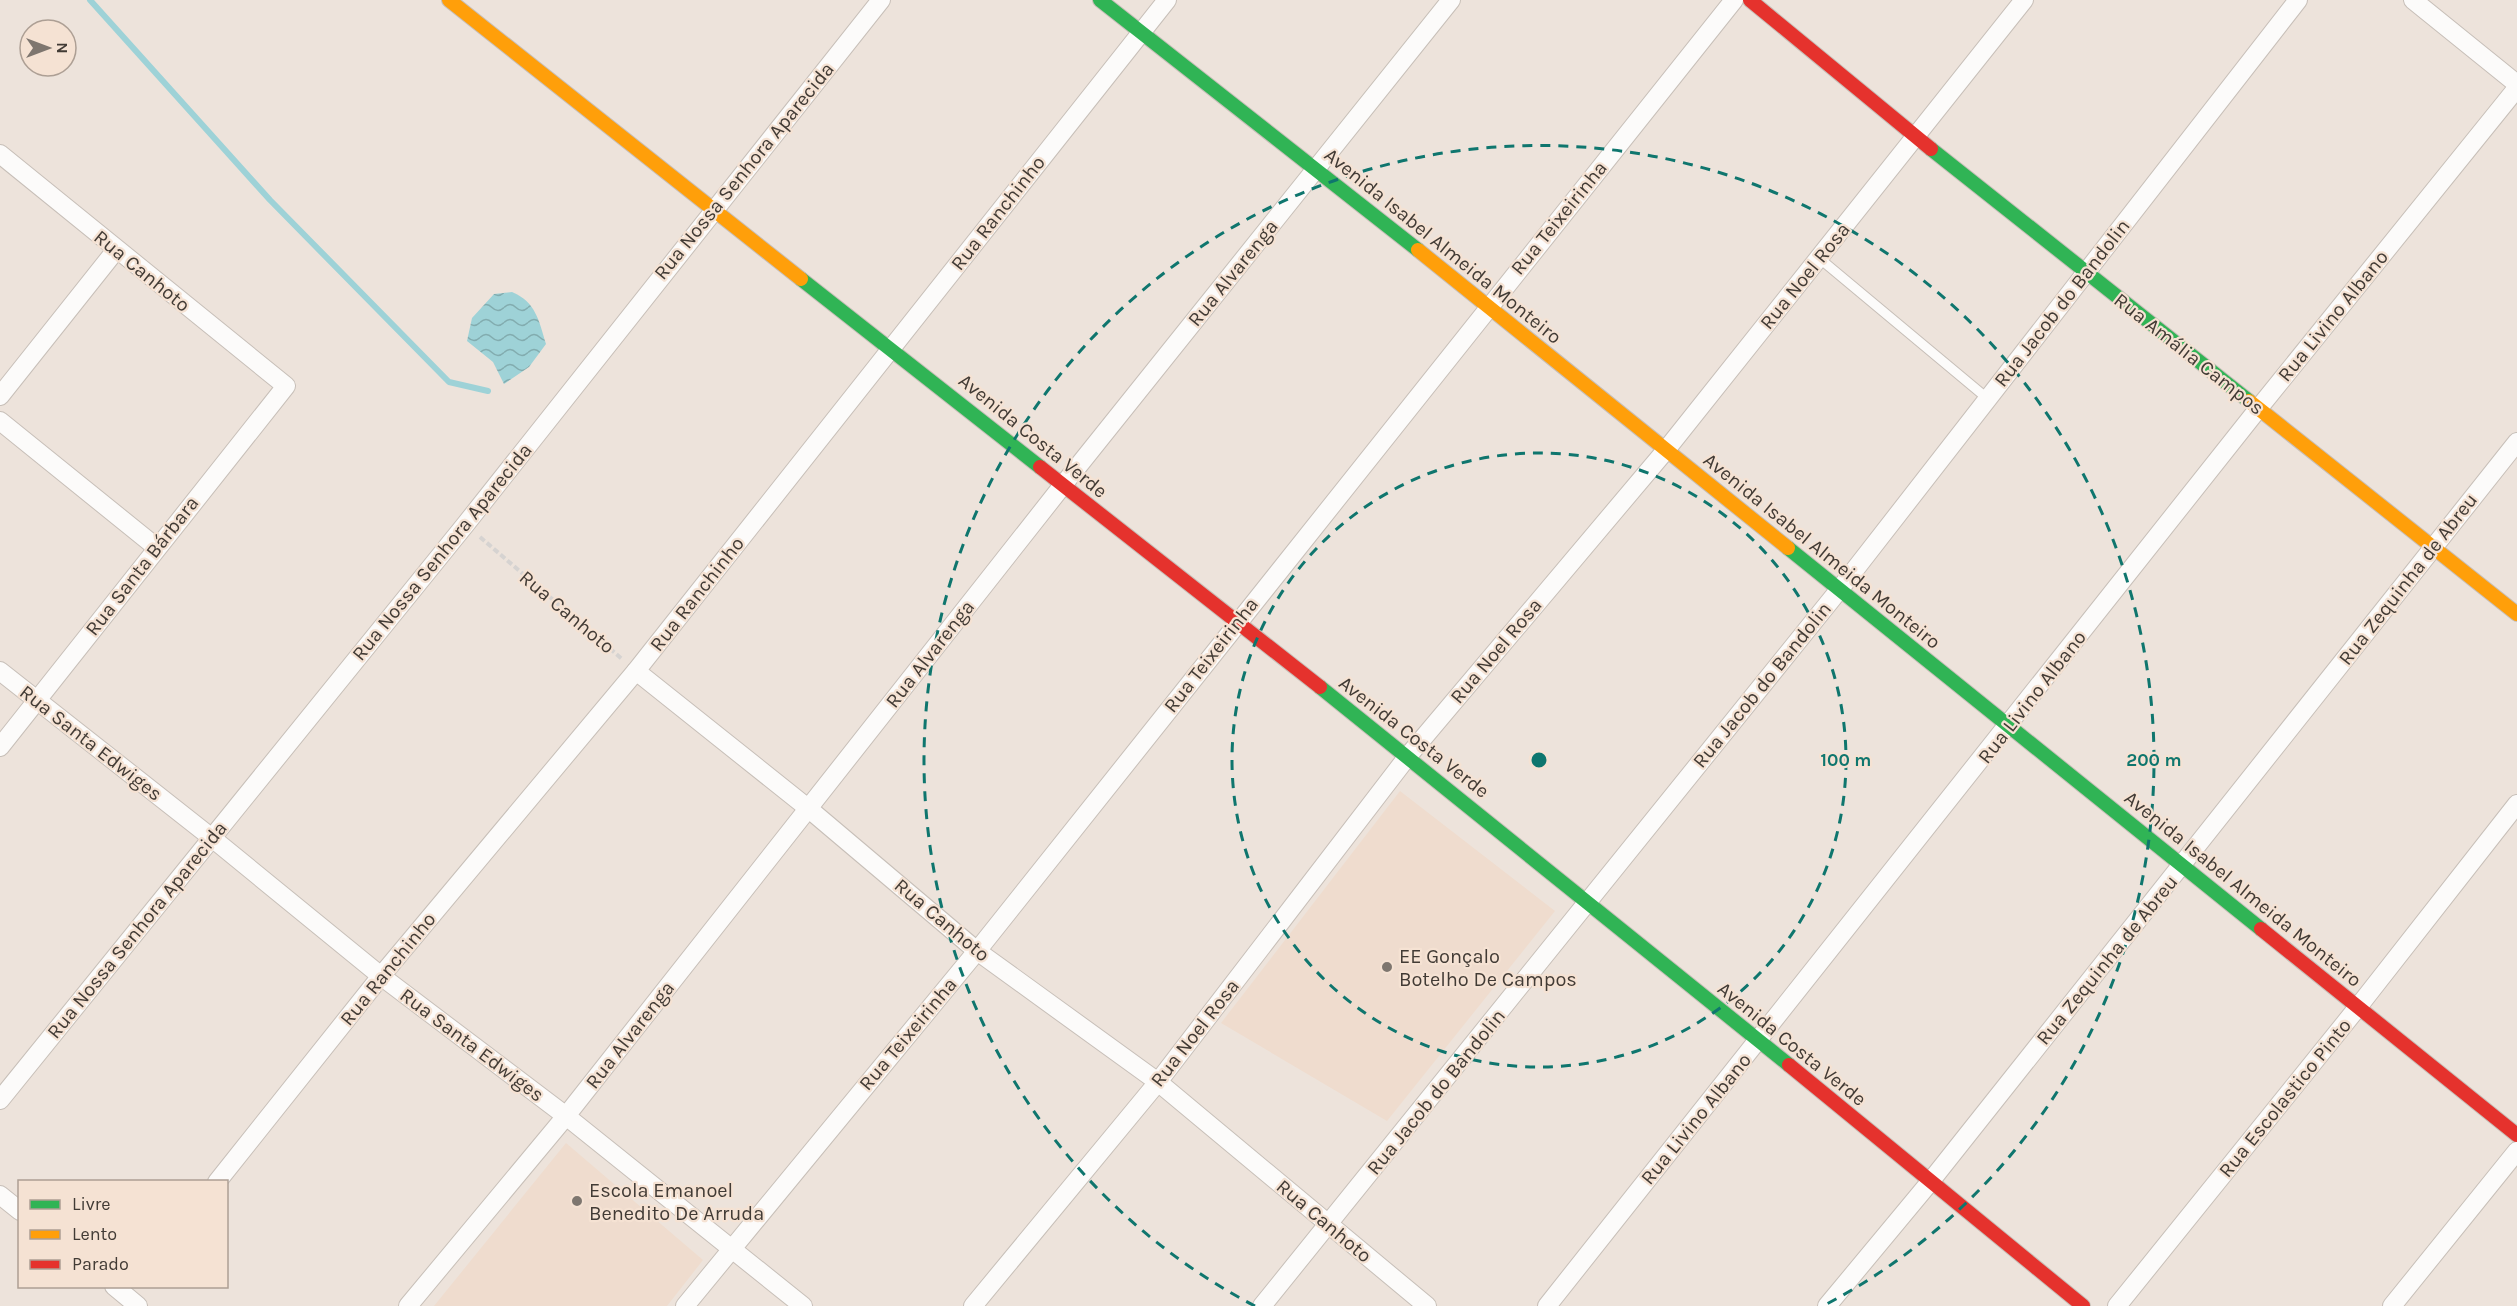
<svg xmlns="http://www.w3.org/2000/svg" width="2517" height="1306" font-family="Karla,sans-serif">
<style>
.built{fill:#efdcce}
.water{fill:url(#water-waves)}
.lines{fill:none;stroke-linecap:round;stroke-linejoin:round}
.stream{stroke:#9ed2d7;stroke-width:6}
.lane-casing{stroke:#c7bfb8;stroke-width:11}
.street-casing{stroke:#c7bfb8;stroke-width:20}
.fast-casing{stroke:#c7bfb8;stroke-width:16}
.slow-casing{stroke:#c7bfb8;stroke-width:16}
.jam-casing{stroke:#c7bfb8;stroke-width:16}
.path{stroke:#d6d3d1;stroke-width:4;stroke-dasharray:6 3;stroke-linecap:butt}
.lane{stroke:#fcfbfa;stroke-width:9}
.street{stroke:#fcfbfa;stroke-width:18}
.fast{stroke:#30b455;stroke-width:14}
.slow{stroke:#ff9f0a;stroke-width:14}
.jam{stroke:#e5322d;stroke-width:14}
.ring{fill:none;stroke:#0f766e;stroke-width:3;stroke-dasharray:10 8}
.poi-dot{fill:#7e766f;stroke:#f5e2d3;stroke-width:2}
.labels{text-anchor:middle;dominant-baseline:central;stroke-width:4.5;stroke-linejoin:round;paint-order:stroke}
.street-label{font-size:20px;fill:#423b35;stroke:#f5e2d3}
.poi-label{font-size:20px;fill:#423b35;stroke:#f5e2d3;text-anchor:start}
.centre{fill:#0f766e;stroke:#f5e2d3;stroke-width:3}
.ring-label{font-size:18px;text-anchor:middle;font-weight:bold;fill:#0f766e;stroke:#f5e2d3;stroke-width:4.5;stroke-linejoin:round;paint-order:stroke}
</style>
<defs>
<pattern id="water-waves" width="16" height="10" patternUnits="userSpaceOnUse" patternTransform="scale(1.5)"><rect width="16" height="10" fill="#9ed2d7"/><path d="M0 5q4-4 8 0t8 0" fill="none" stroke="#82acaf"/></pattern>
</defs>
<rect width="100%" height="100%" fill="#ede3db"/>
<!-- built -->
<g class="built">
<path d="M1400,791l155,120 -168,210 -166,-98z"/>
<path d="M566,1143l137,117 -36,46h-233z"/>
</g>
<!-- water -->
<path class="water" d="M512,292c24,10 27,29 34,52l-17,23 -25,17 -11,-22 -26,-21 5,-23 22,-24z"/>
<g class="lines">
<!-- stream -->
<path class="stream" d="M90,0l180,200 179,182 39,9"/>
<!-- lane casing -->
<g class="lane-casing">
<path id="lane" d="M1819,258l169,141"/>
</g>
<!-- street casing -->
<g class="street-casing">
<g id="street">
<path d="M2413,0l104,84"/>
<path d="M0,154l286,232 -286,361"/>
<path d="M0,396l116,-146"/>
<path d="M0,421l156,126"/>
<path d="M0,671l212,167 169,138 185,140 237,190"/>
<path d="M636,671l173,138 168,142 181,131 269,224"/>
<path d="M0,1100l465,-575 416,-525"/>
<path d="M217,1182l164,-206 255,-305 531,-671"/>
<path d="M0,1195l20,16"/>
<path d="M114,1286l24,20"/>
<path d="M408,1306l158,-190 497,-631 388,-485"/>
<path d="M685,1306l292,-355 757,-951"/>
<path d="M973,1306l185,-224 250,-326 258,-306 358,-450"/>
<path d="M1262,1306l577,-716 459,-590"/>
<path d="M1547,1306l711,-897 259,-321"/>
<path d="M1827,1306l103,-124 587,-740"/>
<path d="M2117,1306l241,-299 159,-203"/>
<path d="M2392,1306l125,-155"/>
</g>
</g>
<!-- fast casing -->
<g class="fast-casing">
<g id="fast">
<path d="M1100,0l318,250"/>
<path d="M1931,149l318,252"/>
<path d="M801,279l239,188"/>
<path d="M1788,548l473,381"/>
<path d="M1320,687l469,378"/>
</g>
</g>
<!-- slow casing -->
<g class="slow-casing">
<g id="slow">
<path d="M449,0l352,279"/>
<path d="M1418,250l370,298"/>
<path d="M2249,401l268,213"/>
</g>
</g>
<!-- jam casing -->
<g class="jam-casing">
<g id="jam">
<path d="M1750,0l181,149"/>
<path d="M1040,467l280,220"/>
<path d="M2261,929l256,206"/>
<path d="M1789,1065l294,241"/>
</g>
</g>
<!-- path -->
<path class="path" d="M480,537l142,122"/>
<!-- lane -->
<use href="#lane" class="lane"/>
<!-- street -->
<use href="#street" class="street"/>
<!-- fast -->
<use href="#fast" class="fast"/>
<!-- slow -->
<use href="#slow" class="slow"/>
<!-- jam -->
<use href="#jam" class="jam"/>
</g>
<!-- distance rings -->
<g class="ring">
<circle cx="1539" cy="760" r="307"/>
<path d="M1255 1306A615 615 0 1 1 1823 1306"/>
</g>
<!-- markers -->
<g class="poi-dot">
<circle cx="1387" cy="967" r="6"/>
<circle cx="577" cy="1201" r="6"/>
</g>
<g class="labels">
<!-- street labels -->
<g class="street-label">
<text transform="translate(744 171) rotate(-51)">Rua Nossa Senhora Aparecida</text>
<text transform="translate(998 213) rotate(-52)">Rua Ranchinho</text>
<text transform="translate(1559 218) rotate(-51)">Rua Teixeirinha</text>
<text transform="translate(1443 246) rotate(39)">Avenida Isabel Almeida Monteiro</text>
<text transform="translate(142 271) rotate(39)">Rua Canhoto</text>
<text transform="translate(1233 273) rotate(-51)">Rua Alvarenga</text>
<text transform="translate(1805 276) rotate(-51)">Rua Noel Rosa</text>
<text transform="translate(2062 303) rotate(-52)">Rua Jacob do Bandolin</text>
<text transform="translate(2333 316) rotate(-51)">Rua Livino Albano</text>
<text transform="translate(2189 354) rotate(38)">Rua Amália Campos</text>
<text transform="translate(1033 436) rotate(39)">Avenida Costa Verde</text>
<text transform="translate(1822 551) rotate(39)">Avenida Isabel Almeida Monteiro</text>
<text transform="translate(442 552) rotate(-51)">Rua Nossa Senhora Aparecida</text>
<text transform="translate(142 566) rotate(-52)">Rua Santa Bárbara</text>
<text transform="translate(2408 579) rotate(-52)">Rua Zequinha de Abreu</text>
<text transform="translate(697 594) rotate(-52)">Rua Ranchinho</text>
<text transform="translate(567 612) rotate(40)">Rua Canhoto</text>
<text transform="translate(1496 651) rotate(-50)">Rua Noel Rosa</text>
<text transform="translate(930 654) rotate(-52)">Rua Alvarenga</text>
<text transform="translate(1211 655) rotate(-52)">Rua Teixeirinha</text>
<text transform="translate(1762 685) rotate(-51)">Rua Jacob do Bandolin</text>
<text transform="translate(2032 697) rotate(-52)">Rua Livino Albano</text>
<text transform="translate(1414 737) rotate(38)">Avenida Costa Verde</text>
<text transform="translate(91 743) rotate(38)">Rua Santa Edwiges</text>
<text transform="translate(2243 889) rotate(39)">Avenida Isabel Almeida Monteiro</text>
<text transform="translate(942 920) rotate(40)">Rua Canhoto</text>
<text transform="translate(137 930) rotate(-51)">Rua Nossa Senhora Aparecida</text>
<text transform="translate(2107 960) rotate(-51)">Rua Zequinha de Abreu</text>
<text transform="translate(388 969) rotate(-51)">Rua Ranchinho</text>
<text transform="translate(1195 1033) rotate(-52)">Rua Noel Rosa</text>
<text transform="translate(908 1034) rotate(-50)">Rua Teixeirinha</text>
<text transform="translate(630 1035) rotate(-52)">Rua Alvarenga</text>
<text transform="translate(1792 1044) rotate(39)">Avenida Costa Verde</text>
<text transform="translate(472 1045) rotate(37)">Rua Santa Edwiges</text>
<text transform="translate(1436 1092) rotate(-51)">Rua Jacob do Bandolin</text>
<text transform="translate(2285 1098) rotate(-51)">Rua Escolastico Pinto</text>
<text transform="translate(1696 1119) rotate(-51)">Rua Livino Albano</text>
<text transform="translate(1324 1221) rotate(40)">Rua Canhoto</text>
</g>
<!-- poi labels -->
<g class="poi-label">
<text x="1399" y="956">EE Gonçalo<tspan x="1399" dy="23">Botelho De Campos</tspan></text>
<text x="589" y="1190">Escola Emanoel<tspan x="589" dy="23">Benedito De Arruda</tspan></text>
</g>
</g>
<circle cx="1539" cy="760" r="9" class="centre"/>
<g class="ring-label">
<text x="1846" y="766">100 m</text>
<text x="2154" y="766">200 m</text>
</g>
<!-- legend -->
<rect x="18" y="1180" width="210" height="108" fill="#f5e2d3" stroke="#ad9f94" stroke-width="1.5"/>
<rect x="30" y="1200" width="30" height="9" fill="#30b455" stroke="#ad9f94" stroke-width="1.5"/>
<text x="72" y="1210" font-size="18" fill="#423b35">Livre</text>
<rect x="30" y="1230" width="30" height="9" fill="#ff9f0a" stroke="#ad9f94" stroke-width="1.5"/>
<text x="72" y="1240" font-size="18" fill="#423b35">Lento</text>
<rect x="30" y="1260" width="30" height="9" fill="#e5322d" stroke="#ad9f94" stroke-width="1.5"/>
<text x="72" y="1270" font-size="18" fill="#423b35">Parado</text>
<!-- north arrow -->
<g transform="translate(48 48) rotate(90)"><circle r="28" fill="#f5e2d3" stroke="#ad9f94" stroke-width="1.5"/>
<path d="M0-4.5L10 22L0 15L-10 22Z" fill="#7e766f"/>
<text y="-9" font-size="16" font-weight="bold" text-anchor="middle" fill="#423b35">N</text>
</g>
</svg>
